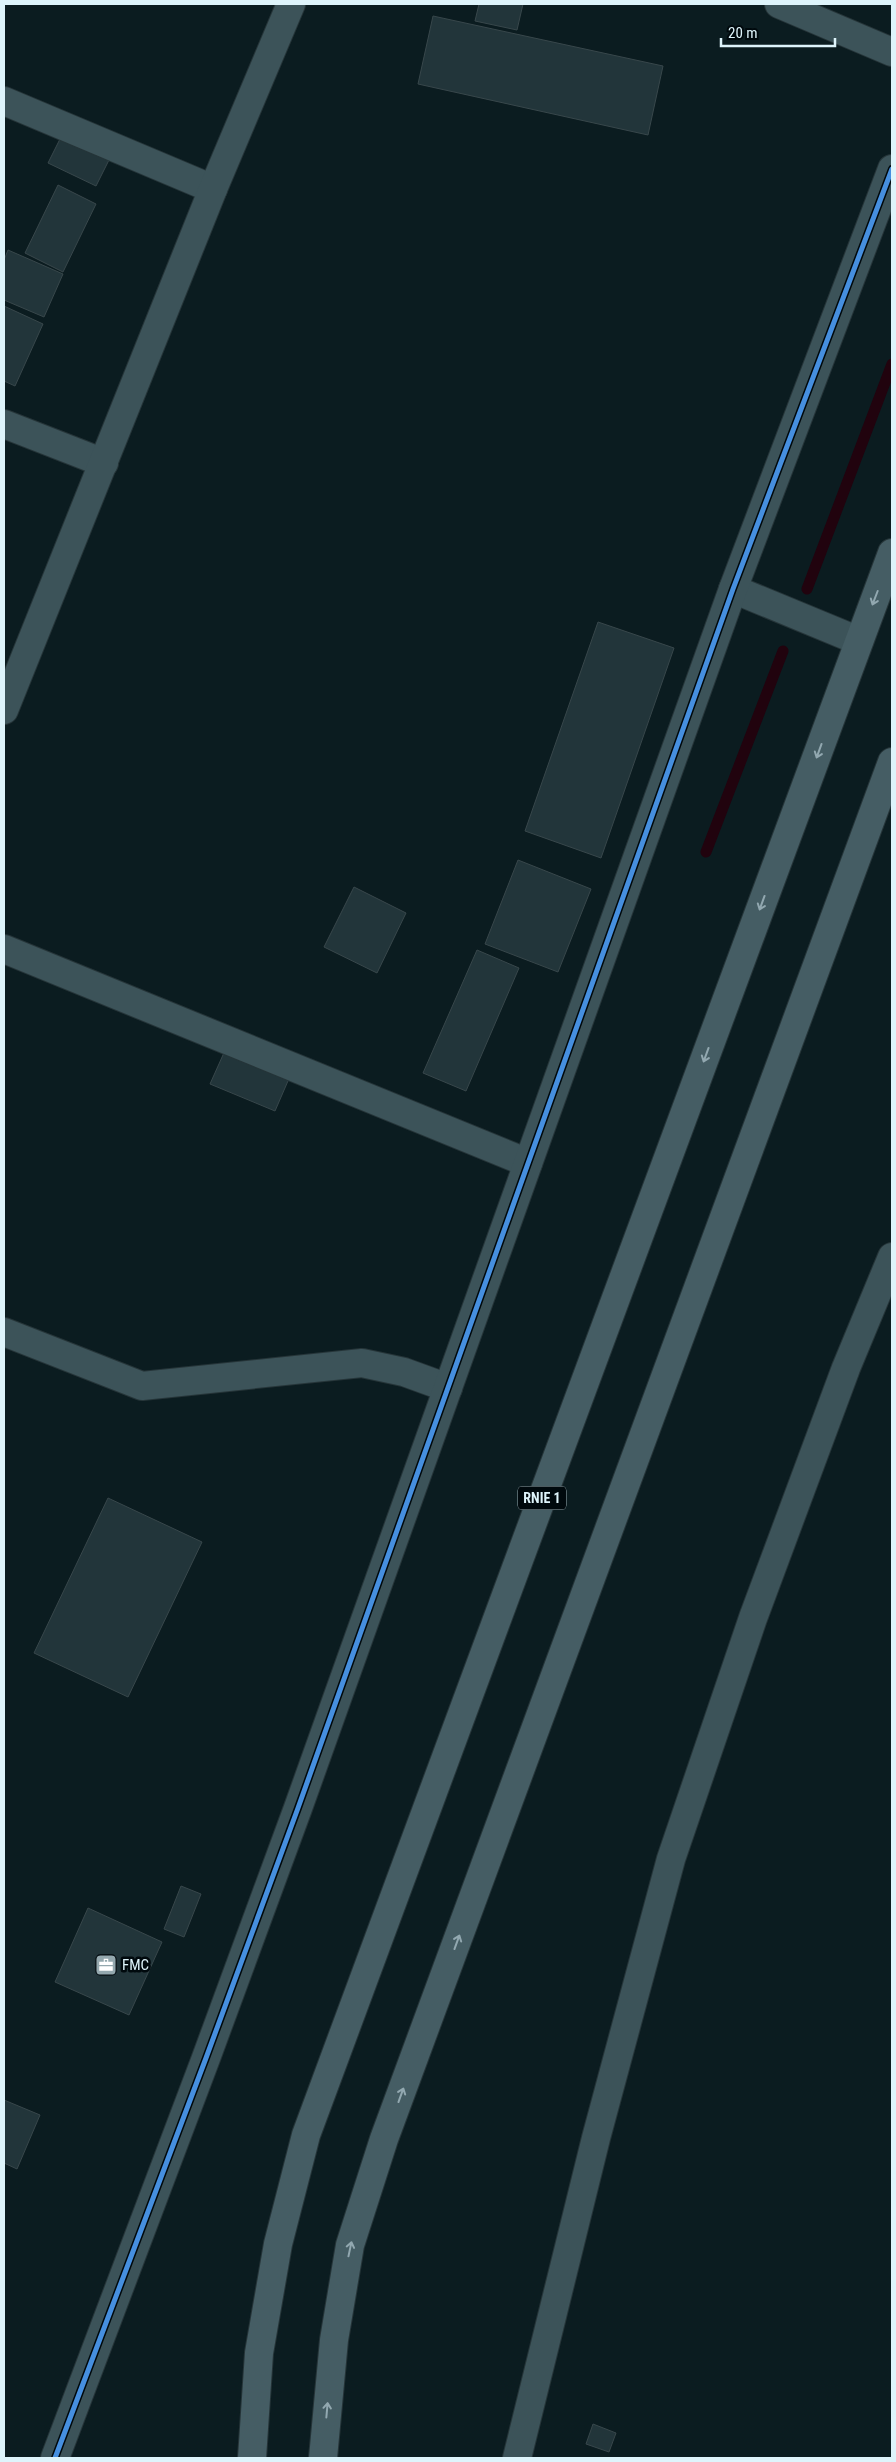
<svg xmlns="http://www.w3.org/2000/svg" width="896" height="2462" font-family="'Roboto Condensed',sans-serif">
<style>
.lines{fill:none;stroke-linecap:round;stroke-linejoin:round}
.stream{stroke:#21030e;stroke-width:11}
.building{fill:#22353a;stroke:#38474b}
.street-casing{stroke:#263539;stroke-width:30}
.highway-casing{stroke:#263539;stroke-width:30}
.street{stroke:#3c5359;stroke-width:28}
.highway{stroke:#455d64;stroke-width:28}
.cycleway-casing{stroke:#00090d;stroke-width:8}
.cycleway{stroke:#468fdf;stroke-width:5}
.oneway{stroke:#92a8b0}
.labels{text-anchor:middle;dominant-baseline:central;stroke-width:5;stroke-linejoin:round;paint-order:stroke}
.shield{fill:#00090d;stroke:#9baeb4;stroke-width:1}
.shield-label{font-size:14px;font-weight:bold;fill:#def4fb}
.poi-label{font-size:15px;fill:#def4fb;stroke:#00090d;text-anchor:start}
</style>
<rect width="100%" height="100%" fill="#0b1c20"/>
<g class="lines">
<!-- stream -->
<g class="stream">
<path d="M807,589l85,-225"/>
<path d="M706,852l77,-201"/>
</g>
</g>
<!-- building -->
<g class="building">
<path d="M479,4h44l-6,26 -42,-9z"/>
<path d="M433,16l230,50 -15,69 -230,-51z"/>
<path d="M68,123l48,23 -20,40 -48,-23z"/>
<path d="M58,185l38,19 -33,68 -38,-19z"/>
<path d="M8,250l55,24 -19,43 -40,-17v-40z"/>
<path d="M4,306l39,18 -28,62 -11,-5z"/>
<path d="M598,622l76,26 -73,210 -76,-27z"/>
<path d="M518,860l73,29 -33,83 -73,-28z"/>
<path d="M354,887l52,26 -29,60 -53,-26z"/>
<path d="M477,950l42,18 -53,123 -43,-18z"/>
<path d="M227,1046l64,28 -16,37 -65,-27z"/>
<path d="M108,1498l94,44 -74,155 -94,-44z"/>
<path d="M181,1886l20,8 -17,43 -20,-8z"/>
<path d="M88,1908l74,34 -33,73 -74,-33z"/>
<path d="M4,2100l36,15 -23,54 -13,-6z"/>
<path d="M593,2424l23,9 -7,19 -23,-8z"/>
</g>
<g class="lines">
<!-- street casing -->
<g class="street-casing">
<g id="street">
<path d="M779,4l113,48"/>
<path d="M4,101l209,88"/>
<path d="M4,424l100,39"/>
<path d="M733,589l126,52"/>
<path d="M4,710l209,-521 78,-185"/>
<path d="M4,949l524,214"/>
<path d="M4,1332l138,54 220,-23 42,9 44,16"/>
<path d="M55,2458l151,-400 92,-250 435,-1219 159,-420"/>
<path d="M517,2458l79,-320 75,-279 82,-241 93,-250 46,-111"/>
</g>
</g>
<!-- highway casing -->
<g class="highway-casing">
<g id="highway">
<path d="M252,2458l7,-105 19,-109 28,-109 586,-1582"/>
<path d="M323,2458l11,-118 16,-95 34,-106 508,-1377"/>
</g>
</g>
<!-- street -->
<use href="#street" class="street"/>
<!-- highway -->
<use href="#highway" class="highway"/>
<!-- cycleway casing -->
<g class="cycleway-casing">
<path id="cycleway" d="M55,2458l151,-400 92,-250 435,-1219 159,-420"/>
</g>
<!-- cycleway -->
<use href="#cycleway" class="cycleway"/>
</g>
<!-- one-way arrows -->
<defs><path id="oneway-shaft" d="M-6 0H5M1.5-3L5.5 0L1.5 3" fill="none" stroke-width="1.6" stroke-linecap="round" stroke-linejoin="round" transform="scale(1.25)"/></defs>
<g class="oneway">
<use href="#oneway-shaft" transform="translate(875 598) rotate(111)"/>
<use href="#oneway-shaft" transform="translate(819 751) rotate(110)"/>
<use href="#oneway-shaft" transform="translate(762 903) rotate(110)"/>
<use href="#oneway-shaft" transform="translate(706 1055) rotate(110)"/>
<use href="#oneway-shaft" transform="translate(457 1942) rotate(-70)"/>
<use href="#oneway-shaft" transform="translate(401 2095) rotate(-70)"/>
<use href="#oneway-shaft" transform="translate(350 2249) rotate(-78)"/>
<use href="#oneway-shaft" transform="translate(327 2410) rotate(-85)"/>
</g>
<!-- icons -->
<defs>
<g id="office-square" transform="scale(1.125)"><rect x="-9" y="-9" width="18" height="18" rx="4" fill="#94a8ae" stroke="#00090d"/><path d="M-6-3h4V-5.5h4V-3h4V5H-6ZM-1-4.5V-3h2v-1.5ZM-6 0V1H6V0Z" fill="#fff"/></g>
</defs>
<g fill-rule="evenodd">
<use href="#office-square" x="106" y="1965"/>
</g>
<g class="labels">
<!-- shield labels -->
<rect class="shield" x="518" y="1486.5" width="48" height="23" rx="4"/>
<g class="shield-label">
<text x="542" y="1498">RNIE 1</text>
</g>
<!-- poi labels -->
<g class="poi-label">
<text x="122" y="1965">FMC</text>
</g>
</g>
<!-- border -->
<rect width="896" height="2462" fill="none" stroke="#def4fb" stroke-width="10"/>
<!-- scale -->
<path d="M721 38v8h114v-8" fill="none" stroke="#def4fb" stroke-width="2.5"/>
<text x="728" y="38" font-size="15" fill="#def4fb" stroke="#00090d" stroke-width="4" paint-order="stroke">20 m</text>
</svg>
